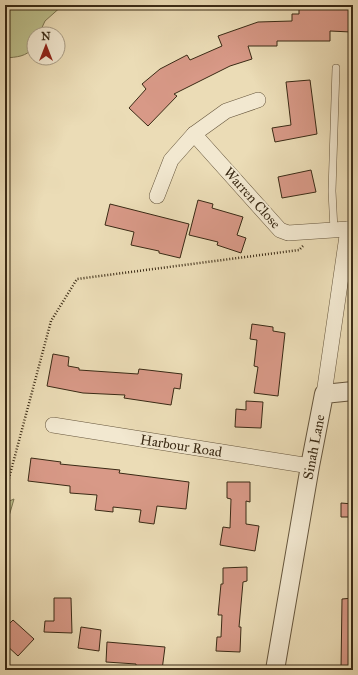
<svg xmlns="http://www.w3.org/2000/svg" width="358" height="675" font-family="'IM FELL Great Primer',serif">
<style>
.green{fill:#bcbf8b;stroke:#7b7450}
.building{fill:#d89987;stroke:#3a2a15}
.lines{fill:none;stroke-linecap:round;stroke-linejoin:round}
.service-casing{stroke:#66563d;stroke-width:8}
.minor-casing{stroke:#66563d;stroke-width:16}
.tertiary-casing{stroke:#66563d;stroke-width:20}
.path{stroke:#3a2a15;stroke-width:2.5;stroke-dasharray:1 2;stroke-linecap:butt}
.service{stroke:#f2e8d0;stroke-width:7}
.minor{stroke:#f2e8d0;stroke-width:15}
.tertiary{stroke:#f2e8d0;stroke-width:18}
.labels{text-anchor:middle;dominant-baseline:central;stroke-width:4;stroke-linejoin:round;paint-order:stroke}
.street-label{font-size:14px;fill:#3a2a15;stroke:#f2e8d0}
</style>
<rect width="100%" height="100%" fill="#ebdcb6"/>
<filter id="stains"><feTurbulence type="fractalNoise" baseFrequency=".005" numOctaves="4"/><feColorMatrix values="0 0 0 0 .2 0 0 0 0 .09 0 0 0 0 .02 0 0 0 .5 -.17"/></filter>
<radialGradient id="worn" r=".72"><stop offset=".6" stop-color="#630" stop-opacity="0"/><stop offset="1" stop-color="#630" stop-opacity=".3"/></radialGradient>
<!-- green -->
<g class="green">
<path d="M5,5h58l-18,16 -6,13h-5v13c-8,10 -17,10 -29,11z"/>
<path d="M14,499l-9,31v-27z"/>
</g>
<!-- building -->
<g class="building">
<path d="M299,5h52v27l-21,-1v10h-53v5h-29l4,13 -22,7 -56,28 3,2 -29,30 -19,-18 17,-19 -4,-5 18,-15 27,-14 3,5 32,-14 -4,-10 40,-14 34,-1v-7h7z"/>
<path d="M310,80l7,54 -42,8 -3,-14 19,-3 -5,-43z"/>
<path d="M311,170l5,22 -34,6 -4,-21z"/>
<path d="M198,200l15,4 -1,4 31,9 -6,18 9,3 -5,15 -24,-8 1,-3 -29,-7z"/>
<path d="M110,204l79,20 -9,34 -21,-5v-2l-28,-6 3,-13 -29,-7z"/>
<path d="M252,324l21,3v4l12,2 -7,63 -24,-3 4,-26 -4,-1 3,-26 -7,-1z"/>
<path d="M53,354l16,3 -1,9 11,2v2l59,4 1,-5 43,5 -2,15 -6,-1 -3,17 -47,-7 1,-3 -42,-2 -36,-7z"/>
<path d="M246,401l17,1 -2,26 -26,-1 1,-18 10,1z"/>
<path d="M31,458l30,4 -1,2 60,6 -1,3 70,9 -3,27 -29,-3 -3,18 -15,-2 2,-12 -28,-3v5l-18,-2 2,-15 -27,-2v-7l-42,-5z"/>
<path d="M227,482h23v20l-4,-1v23l13,2 -4,25 -35,-6 3,-18 7,1 1,-29 -4,-1z"/>
<path d="M341,503l12,1v13h-12z"/>
<path d="M247,567v14l-4,1 -4,45h2l-1,25 -24,-1 1,-14h4l1,-22h-4l3,-31h2v-16z"/>
<path d="M54,598h17l1,35 -28,-1 1,-11h9z"/>
<path d="M353,598v72h-12l1,-71z"/>
<path d="M13,620l21,19 -16,17 -13,-12v-16z"/>
<path d="M81,627l20,3 -2,21 -21,-3z"/>
<path d="M107,642l58,5 -3,23h-17v-3l-9,-1v-2l-30,-2z"/>
</g>
<g class="lines">
<!-- service casing -->
<g class="service-casing">
<path id="service" d="M334,230l-2,-39 4,-123"/>
</g>
<!-- minor casing -->
<g class="minor-casing">
<g id="minor">
<path d="M194,134l86,96 8,3 60,-4 5,-1"/>
<path d="M157,196l14,-36 23,-26 32,-23 32,-11"/>
<path d="M324,394l24,-165"/>
<path d="M53,425l257,41"/>
</g>
</g>
<!-- tertiary casing -->
<g class="tertiary-casing">
<path id="tertiary" d="M275,670l35,-204 14,-72 29,-3"/>
</g>
<!-- path -->
<path class="path" d="M5,493l46,-172 26,-42 222,-29 4,-4"/>
<!-- service -->
<use href="#service" class="service"/>
<!-- minor -->
<use href="#minor" class="minor"/>
<!-- tertiary -->
<use href="#tertiary" class="tertiary"/>
</g>
<g class="labels">
<!-- street labels -->
<g class="street-label">
<text transform="translate(252 198) rotate(48)">Warren Close</text>
<text transform="translate(181 446) rotate(9)">Harbour Road</text>
<text transform="translate(314 447) rotate(-79)">Sinah Lane</text>
</g>
</g>
<!-- margin -->
<rect width="358" height="675" fill="none" stroke="#ebdcb6" stroke-width="20"/>
<rect x="6" y="6" width="346" height="663" fill="none" stroke="#3a2a15" stroke-width="2"/>
<rect x="10" y="10" width="338" height="655" fill="none" stroke="#3a2a15"/>
<!-- north arrow -->
<g transform="translate(46 46)"><circle r="19" fill="#f2e8d0" stroke="#a89c85"/>
<path d="M0-3L7 15L0 10L-7 15Z" fill="#8f2418"/>
<text y="-6" font-size="11" font-weight="bold" text-anchor="middle" fill="#3a2a15">N</text>
</g>
<rect width="100%" height="100%" filter="url(#stains)"/>
<rect width="100%" height="100%" fill="url(#worn)"/>
</svg>
